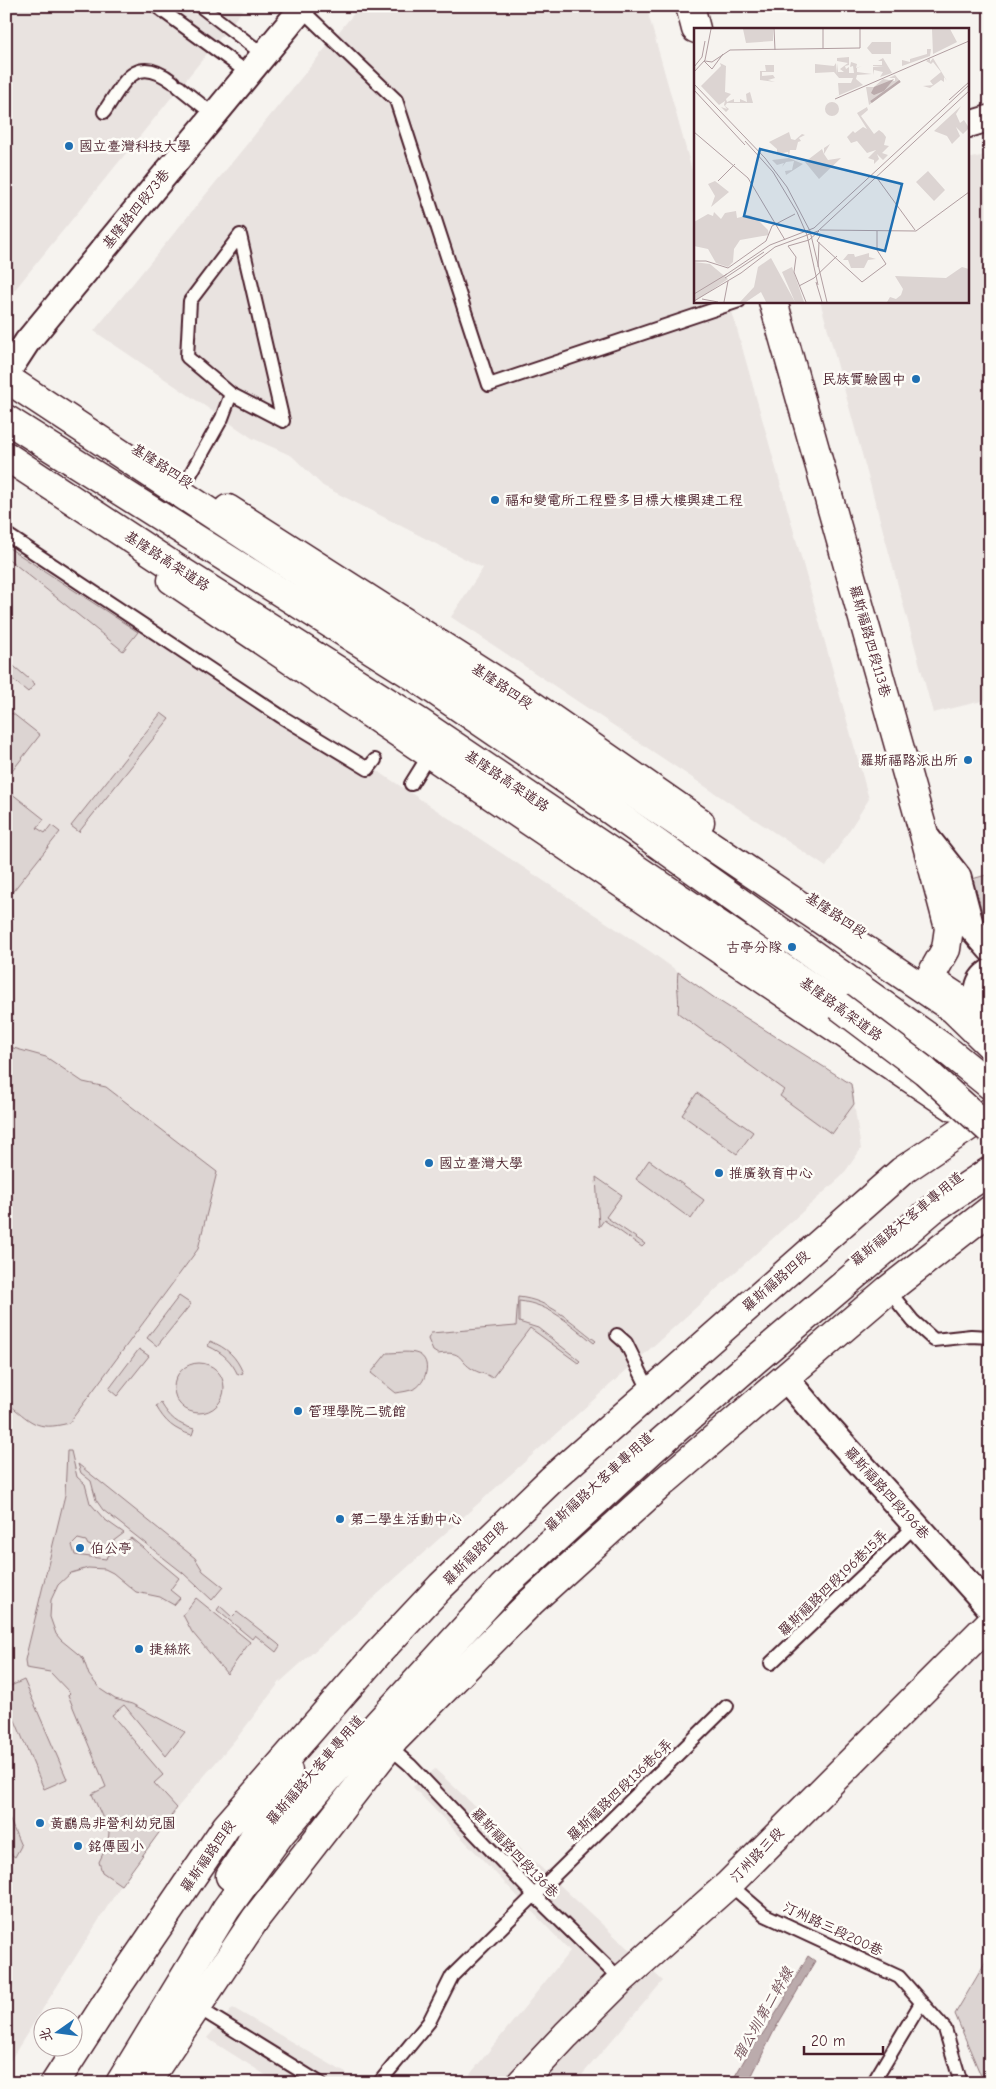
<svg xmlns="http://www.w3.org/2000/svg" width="996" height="2089" font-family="'Comic Neue','LXGW WenKai TC',sans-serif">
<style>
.built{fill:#e9e3e0}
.green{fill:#dcd4d2;stroke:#937a7e}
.water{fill:#bbabac;stroke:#8e7378}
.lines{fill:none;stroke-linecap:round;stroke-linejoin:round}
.service-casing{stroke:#4a1f2b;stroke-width:16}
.minor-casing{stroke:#4a1f2b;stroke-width:29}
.tertiary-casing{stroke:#4a1f2b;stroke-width:31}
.secondary-casing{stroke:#4a1f2b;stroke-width:31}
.primary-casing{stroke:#4a1f2b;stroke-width:31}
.trunk-casing{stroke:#4a1f2b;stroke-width:31}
.service{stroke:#fdfcf7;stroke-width:12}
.minor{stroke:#fdfcf7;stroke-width:25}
.tertiary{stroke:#fdfcf7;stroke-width:28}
.secondary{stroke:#fdfcf7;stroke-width:28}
.primary{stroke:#fdfcf7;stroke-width:28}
.trunk{stroke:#fdfcf7;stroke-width:28}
.trunk-bridge-casing{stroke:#4a1f2b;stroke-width:31;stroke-linecap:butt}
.trunk-bridge{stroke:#fdfcf7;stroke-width:28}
.poi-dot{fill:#1f6fb2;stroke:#fdfcf7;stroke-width:2}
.labels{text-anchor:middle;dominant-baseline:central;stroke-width:5;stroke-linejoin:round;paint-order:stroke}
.poi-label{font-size:14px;fill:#4a1f2b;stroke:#fdfcf7;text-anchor:start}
.street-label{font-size:14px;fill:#4a1f2b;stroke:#fdfcf7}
.water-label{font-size:15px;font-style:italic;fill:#725058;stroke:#fdfcf7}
.inset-river{fill:none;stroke:#bbabac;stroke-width:2.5}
.inset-road{fill:none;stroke:#b19ea1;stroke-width:1}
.view{fill:#1f6fb2;fill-opacity:0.15;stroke:#1f6fb2;stroke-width:2.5}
.inset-edge{fill:none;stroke:#4a1f2b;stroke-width:2.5}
</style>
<rect width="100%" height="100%" fill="#f6f3ef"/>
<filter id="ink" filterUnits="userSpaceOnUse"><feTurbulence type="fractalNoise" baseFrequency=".02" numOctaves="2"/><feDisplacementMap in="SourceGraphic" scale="10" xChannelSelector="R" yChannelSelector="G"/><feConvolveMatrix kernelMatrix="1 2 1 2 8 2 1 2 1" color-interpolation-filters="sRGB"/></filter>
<g filter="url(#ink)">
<!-- built -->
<g class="built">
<path d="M6,6h240l-238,292 -2,-1z"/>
<path d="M360,6h286l49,175v120h34l140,498 -43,68 -375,-250 32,-49 -160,-82 -31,-30 -40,-18 -158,-107z"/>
<path d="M990,154v545l-57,14 -113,-412h147v-142z"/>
<path d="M6,525l645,427 65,47 135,85 10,65 -19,27 -563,507 -39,51 -63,74 -56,77 -115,182z"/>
<path d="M435,1769l228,212 -88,102h-112l107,-132 -157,-164z"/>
<path d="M233,2008l130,75h-85l-71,-45z"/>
</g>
<!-- green -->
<g class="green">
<path d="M6,546l132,86 -15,19 -117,-94z"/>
<path d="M10,663l25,21 -7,8 -22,-18v-7z"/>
<path d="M12,713l28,22 -31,40 -3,-2v-53z"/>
<path d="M161,713l8,6 -90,113 -8,-6z"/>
<path d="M6,789l38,30 -7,9 8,5 6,-8 9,7 -54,68z"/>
<path d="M990,874v45l-5,1 -13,-41z"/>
<path d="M678,972l38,27 135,85 3,20 -22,30 -52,-38 4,-6 -106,-77c2,-14 -2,-27 0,-41z"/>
<path d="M6,1046l40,11 37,25 23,5 111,85 -19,77 -129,174c-34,9 -38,-2 -63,-21z"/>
<path d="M697,1093l56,39 -16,22 -55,-39z"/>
<path d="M649,1160l55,40 -13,19 -55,-40z"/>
<path d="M596,1177l26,18 -16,22 39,27 -3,3 -38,-27 -5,7z"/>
<path d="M179,1296l12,8 -34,42 -10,-8z"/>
<path d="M518,1297c32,3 53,25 78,44l-2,2c-23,-18 -44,-39 -75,-42v21l19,6 42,33 -2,2 -48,-35 -38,50c-6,-5 -11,-4 -18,-8 -17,-9 -9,-20 -36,-16l-5,-3 -5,-12 3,-6 85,-7z"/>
<path d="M210,1341c17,7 26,15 33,32l-5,2c-7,-15 -15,-22 -30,-29z"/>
<path d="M139,1349l10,7 -32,40 -8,-7z"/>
<path d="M387,1353c9,0 20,-2 28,0 18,4 12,28 1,35 -5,3 -15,4 -20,5l-25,-20z"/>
<circle cx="199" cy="1388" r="25"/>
<path d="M161,1403c9,15 16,21 33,26l-2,6c-18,-5 -27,-13 -36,-29z"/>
<path d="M67,1451h4l6,26 8,7 5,19 14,16 20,14 -20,15 -16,-3 -2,-4 -8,-2 -6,6 3,10 31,4 1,-3 24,-18 48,40 -9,12 10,8 -6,7 -14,-8 -24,-5 -23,-19 -8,-4 -17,-1 -17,5 -13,12 -7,15 -1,17 6,17 5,6 22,18 6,17 11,14 15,10 17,5 53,28 -19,24 -42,-51 -12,10 51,60 -9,8 23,25 -56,77 -19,-13 -3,-10 9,-19 1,-11 -17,-38 14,-7 -38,-92 2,-2 -20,-21 -24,-4 -1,-8 40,-165z"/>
<path d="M78,1464l117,94 8,13 20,16 -11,13 -29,-27 -80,-63 -7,-10 -5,-19 -10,-8z"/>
<path d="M196,1598l54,44 -23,32 -35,-42 -9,-17z"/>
<path d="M220,1606l12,11 5,-5 41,32 2,2 -4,6 -21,-17 -3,4 -35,-29z"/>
<path d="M24,1680l43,99 -23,10 -38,-90v-11z"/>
<path d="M6,1811l15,35 -6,11 -9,-6z"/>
<path d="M990,1936v147h-6l-29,-69 30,-51z"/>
</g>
<!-- water -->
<path class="water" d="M808,1956l7,5 -40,68 -24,48 -4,6h-16l29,-50 2,2 23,-36v-3z"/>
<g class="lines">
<!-- service casing -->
<g class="service-casing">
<g id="service">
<path d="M156,6l92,67"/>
<path d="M200,6l64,49"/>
<path d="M301,9l95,91 93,285 250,-84"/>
<path d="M179,87l35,28"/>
<path d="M104,112c20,-30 31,-59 69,-30"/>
<path d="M186,482l36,-64 9,-24 52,27 -43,-186 -50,66 -3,56 44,37"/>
<path d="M6,534l276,183 86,52 7,-9"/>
<path d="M411,784l18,-29"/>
<path d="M888,1290l25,31 21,19 37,-4 19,1"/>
<path d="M617,1335l9,8 24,49"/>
<path d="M771,1663l145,-138"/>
<path d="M389,1747l21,18 124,130 87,85"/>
<path d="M729,1884l36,31 134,62 46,52 16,54"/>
<path d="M197,2007l123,76"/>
<path d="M379,2083l50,-61 23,-46 275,-270"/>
<path d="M873,2083l48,-80"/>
</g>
</g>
<!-- minor casing -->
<g class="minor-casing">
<g id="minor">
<path d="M967,125l23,-7"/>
<path d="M10,368l17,-26 277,-336"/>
<path d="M924,834l34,43 13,50 19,22"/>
<path d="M982,1014c-6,-14 -8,-33 8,-42"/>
<path d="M785,1378l28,33 177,197"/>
</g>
</g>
<!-- tertiary casing -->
<g class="tertiary-casing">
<g id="tertiary">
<path d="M690,6l6,23"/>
<path d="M773,301l151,533 25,94 -3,21 -17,30"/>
<path d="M521,2083l45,-48 55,-55 108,-96 261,-261"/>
</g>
</g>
<!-- secondary casing -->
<g class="secondary-casing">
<g id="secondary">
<path d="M228,509l275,176 197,137"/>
<path d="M172,580l781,527"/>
<path d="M938,985l52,34"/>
</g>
</g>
<!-- primary casing -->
<g class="primary-casing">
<g id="primary">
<path d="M230,1876l17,-26 41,-79"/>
<path d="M55,2083l54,-84 117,-172 152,-174 63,-67 110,-106 351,-309 88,-59"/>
<path d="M120,2083l106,-174 55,-76 51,-59 171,-187 150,-138 102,-89 178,-151 57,-38"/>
<path d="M146,2083l110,-165 139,-179 136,-137 130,-118 227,-194 102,-80"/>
</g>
</g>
<!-- trunk casing -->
<g class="trunk-casing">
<g id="trunk">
<path d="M6,378l583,385 364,246 37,36"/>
<path d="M6,419l409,258 191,130 342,244 42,34"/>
<path d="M6,456l170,112 243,154 420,284 23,7"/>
</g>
</g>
<!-- service -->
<use href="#service" class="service"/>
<!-- minor -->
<use href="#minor" class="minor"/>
<!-- tertiary -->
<use href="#tertiary" class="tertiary"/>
<!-- secondary -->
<use href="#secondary" class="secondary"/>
<!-- primary -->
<use href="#primary" class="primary"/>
<!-- trunk -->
<use href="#trunk" class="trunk"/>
<!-- trunk-bridge casing -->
<g class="trunk-bridge-casing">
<path id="trunk-bridge" d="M839,1006l86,65 65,59"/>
</g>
<!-- trunk-bridge -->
<use href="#trunk-bridge" class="trunk-bridge"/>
</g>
</g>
<!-- markers -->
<g class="poi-dot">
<circle cx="69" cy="146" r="5"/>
<circle cx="916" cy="379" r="5"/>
<circle cx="495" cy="500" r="5"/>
<circle cx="968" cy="760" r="5"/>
<circle cx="792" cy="947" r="5"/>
<circle cx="429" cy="1163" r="5"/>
<circle cx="719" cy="1173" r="5"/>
<circle cx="298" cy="1411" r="5"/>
<circle cx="340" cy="1519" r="5"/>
<circle cx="80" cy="1548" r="5"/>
<circle cx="139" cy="1649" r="5"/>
<circle cx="40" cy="1823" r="5"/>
<circle cx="78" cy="1846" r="5"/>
</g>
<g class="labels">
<!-- poi labels -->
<g class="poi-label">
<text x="79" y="146">國立臺灣科技大學</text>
<text x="906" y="379" text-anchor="end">民族實驗國中</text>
<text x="505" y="500">福和變電所工程暨多目標大樓興建工程</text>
<text x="958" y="760" text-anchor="end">羅斯福路派出所</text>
<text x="782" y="947" text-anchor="end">古亭分隊</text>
<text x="439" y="1163">國立臺灣大學</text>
<text x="729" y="1173">推廣教育中心</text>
<text x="308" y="1411">管理學院二號館</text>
<text x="350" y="1519">第二學生活動中心</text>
<text x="90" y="1548">伯公亭</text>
<text x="149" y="1649">捷絲旅</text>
<text x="50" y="1823">黃鸝鳥非營利幼兒園</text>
<text x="88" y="1846">銘傳國小</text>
</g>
<!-- street labels -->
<g class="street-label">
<text transform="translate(136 209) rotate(-51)">基隆路四段73巷</text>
<text transform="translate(162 466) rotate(33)">基隆路四段</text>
<text transform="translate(167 561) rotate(33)">基隆路高架道路</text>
<text transform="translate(870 641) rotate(74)">羅斯福路四段113巷</text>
<text transform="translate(502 686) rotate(34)">基隆路四段</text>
<text transform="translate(507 781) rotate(34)">基隆路高架道路</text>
<text transform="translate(836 915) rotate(34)">基隆路四段</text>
<text transform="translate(841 1009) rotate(36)">基隆路高架道路</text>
<text transform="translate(907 1219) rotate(-39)">羅斯福路大客車專用道</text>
<text transform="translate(776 1281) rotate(-41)">羅斯福路四段</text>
<text transform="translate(599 1482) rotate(-42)">羅斯福路大客車專用道</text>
<text transform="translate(887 1493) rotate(48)">羅斯福路四段196巷</text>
<text transform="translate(475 1553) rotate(-45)">羅斯福路四段</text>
<text transform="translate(833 1583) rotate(-44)">羅斯福路四段196巷15弄</text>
<text transform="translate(315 1770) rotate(-49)">羅斯福路大客車專用道</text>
<text transform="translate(620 1790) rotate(-44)">羅斯福路四段136巷6弄</text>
<text transform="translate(515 1853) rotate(46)">羅斯福路四段136巷</text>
<text transform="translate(757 1855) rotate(-46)">汀州路三段</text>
<text transform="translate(208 1856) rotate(-55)">羅斯福路四段</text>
<text transform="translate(833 1929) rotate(25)">汀州路三段200巷</text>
</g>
<!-- water labels -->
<g class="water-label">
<text transform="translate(763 2014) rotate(-60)">瑠公圳第二幹線</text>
</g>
</g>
<!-- overview -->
<g transform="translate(694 28)">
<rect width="275" height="275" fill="#f6f3ef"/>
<path d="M49,1h30v12l-27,2zM238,1h18l7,13 -24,12zM178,14h19v12h-19l-5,-6zM233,21h4l-1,7 -28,10v-6l8,2v-3l17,-5zM155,29v8l-4,1 1,3 3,-2v6h5l-1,-7 -3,1 1,-5 6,2 -1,4 6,-2 -5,2v4l15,2 -15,1 -1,4 7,6 -28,12 4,-2 -1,-12h13l2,-5h-14l-5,-6 -19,1v-9l19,2 2,-3 1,11v-11l1,9h6l-4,-3 8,-6 -11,-2v-3zM189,30l9,15 -12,4 3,-5 -9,-2 -1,5v-8h11l-11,-1v-1h9v-4h-4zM236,30v4l3,-4 14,23 -3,-4v5l-3,-2 -11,8 -7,-2 10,-1 -3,-4 11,-9 -8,-10 -2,2 -5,-3zM26,35l6,3 -1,26 6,2 -5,5 1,3 7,-3v3h6v-3l7,3 -1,-8 4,-2 3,11h-26l-2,3 4,3 -3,3 -5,-5 6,2 -3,-4 1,-4 -6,4 -18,-19 20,-20zM71,37h9v7h-12v4l11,-1 2,3 -7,2 7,2 -15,-2v-9h6zM201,47l5,6 -31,24 -3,-18h8l9,-8 12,2v-3h-6zM131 81a7 7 0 1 1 14 0a7 7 0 1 1-14 0ZM267,78l-5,8 4,9 4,-3 5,8 -6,6 -7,-7 4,9 -8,8 -5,-8 -13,-5zM173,79l1,3 -7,6 13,18 5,-4 4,3 3,4 -2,8 5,1 -7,7 6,2 -5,5 -6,-6 2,5 -5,5v-4l-6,-2 8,-8 -9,3 -10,-12 -6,2 -4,-6 6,-6 2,2 8,-6 4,2 -10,-16zM95,104l2,7 4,1 7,-6 3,1 -6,3 2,3 -3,1 -2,8h-6l-1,6 -1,-4 -11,2v-5l-8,-7zM136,116l-6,10 4,6 13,-2 -22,21 -14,-17 17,-13 2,5v-6zM95,130l14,6 -17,11 -1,-4 7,-1 2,-9 -8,1 -4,5 2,-4 -7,2 -5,-5zM234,143l17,19 -11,11 -18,-19zM21,153l14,11 -18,15 4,-11 -7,-12zM42,183l1,7 12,-3 8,4 11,11 1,5 -29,5 -6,9 -1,13 -5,5 -12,-4 -8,-14 -14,-3v-24l14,-8 5,2 1,-4 7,7 4,-6zM175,225v4l7,2 -8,1 -4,8h-13l-3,-8h-5l5,-6h6l1,3zM77,230l24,44 -13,-30 10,-5 12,35h-38l-5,-10 -15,10h-6l14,-15 4,-20zM0,234l16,2 18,15 -34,23zM268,239l7,2v33h-82l3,-5 6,2 5,-4 2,-6 -8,-13 51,2z" fill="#dcd4d2"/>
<path d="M200,51l-10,12 -10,4 -3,-2 3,-6z" fill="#bbabac"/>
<path class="inset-river" d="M177,74l29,-21"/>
<path class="inset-road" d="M80,1l1,21M129,1v20M10,33l8,8 11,-15M11,33l7,1 18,-12 130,-2v-19M0,39l8,-10 3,-16M0,44l11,-12 6,-31M0,56l71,74 22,29 23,44 17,71M0,62l51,55M141,71l134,-58M255,72l20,-18M0,104l54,46 37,62M51,113l28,31 24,40 10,23 11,50M183,150l38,52M24,153l17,-17M126,202l96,1M222,203l53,-39M126,208l-3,5 45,41 24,-18 -9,-14v-19M94,218l8,11 -2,15 12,30M94,218l21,-6 10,-9M0,233h12l22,7 38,-27 6,-15 23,-12M124,239l1,-25M30,248l46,-31 44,-17 155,-143M31,250l39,-26M122,254l6,20M105,258l15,-8 23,-22M0,266l33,-20M8,271l16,3M0,273l47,-28 34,-26 43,-16 151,-140M30,274l4,-21"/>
<path class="view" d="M66,121l142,35 -17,67 -141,-35z"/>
<rect width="275" height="275" class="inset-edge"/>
</g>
<!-- margin -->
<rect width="996" height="2089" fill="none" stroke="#fdfcf7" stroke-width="25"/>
<rect x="12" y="12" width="971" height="2064" fill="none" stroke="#4a1f2b" stroke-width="2" filter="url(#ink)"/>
<!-- north arrow -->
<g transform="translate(58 2032) rotate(256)"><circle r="24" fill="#fdfcf7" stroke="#b5a4a5"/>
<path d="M0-4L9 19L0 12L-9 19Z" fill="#1f6fb2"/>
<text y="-8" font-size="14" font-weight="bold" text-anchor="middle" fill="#4a1f2b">北</text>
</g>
<!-- scale -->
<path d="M804 2046v8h79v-8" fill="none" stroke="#4a1f2b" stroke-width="2.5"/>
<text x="811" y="2046" font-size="15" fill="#4a1f2b" stroke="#fdfcf7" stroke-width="4" paint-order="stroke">20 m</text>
</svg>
